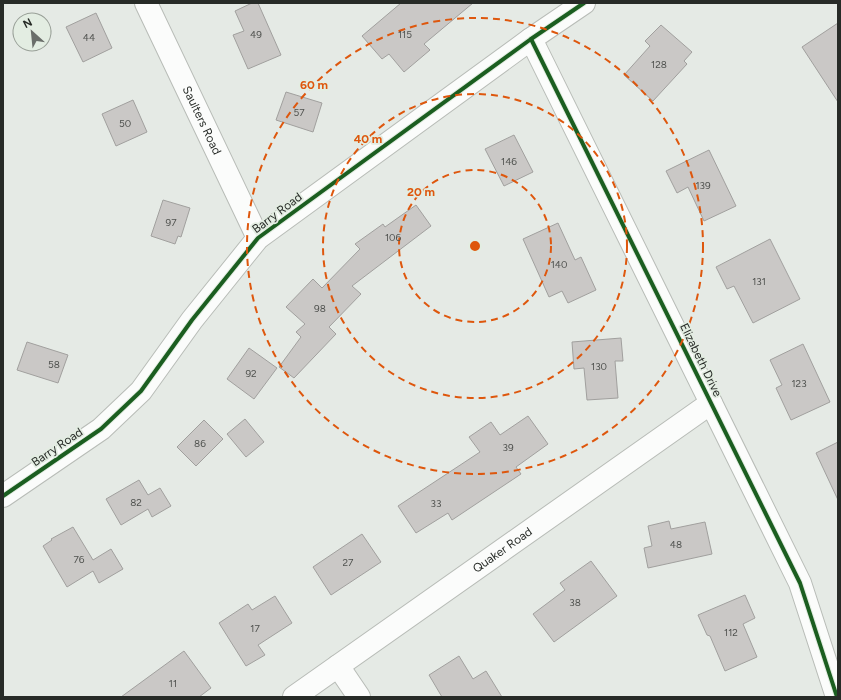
<svg xmlns="http://www.w3.org/2000/svg" width="841" height="700" font-family="Figtree,sans-serif">
<style>
.building{fill:#cac8c6;stroke:#a1a09e}
.lines{fill:none;stroke-linecap:round;stroke-linejoin:round}
.minor-casing{stroke:#b8bcb7;stroke-width:24}
.minor{stroke:#fbfcfb;stroke-width:22}
.cycleway-casing{stroke:#e3ede2;stroke-width:6}
.cycleway{stroke:#1b5e20;stroke-width:4}
.ring{fill:none;stroke:#de570d;stroke-width:2;stroke-dasharray:7 5}
.labels{text-anchor:middle;dominant-baseline:central;stroke-width:3.5;stroke-linejoin:round;paint-order:stroke}
.number-label{font-size:10px;fill:#50524f}
.street-label{font-size:12px;fill:#272b27;stroke:#e3ede2}
.centre{fill:#de570d;stroke:#e3ede2;stroke-width:2}
.ring-label{font-size:12px;text-anchor:middle;font-weight:bold;fill:#de570d;stroke:#e3ede2;stroke-width:3.5;stroke-linejoin:round;paint-order:stroke}
</style>
<rect width="100%" height="100%" fill="#e5eae5"/>
<!-- building -->
<g class="building">
<path d="M252,3h6l23,52 -33,14 -15,-34 11,-4 -9,-20z"/>
<path d="M401,3h72l-49,41 6,6 -26,22 -15,-18 -7,5 -20,-23z"/>
<path d="M96,13l16,35 -29,14 -17,-35z"/>
<path d="M838,23v79l-36,-55z"/>
<path d="M661,25l31,27 -8,9 3,3 -34,37 -29,-26 26,-29 -5,-5z"/>
<path d="M286,92l36,11 -9,29 -37,-12z"/>
<path d="M133,100l14,32 -31,14 -14,-32z"/>
<path d="M514,135l19,37 -29,14 -19,-37z"/>
<path d="M709,150l27,56 -32,15 -16,-34 -11,6 -11,-22z"/>
<path d="M163,200l27,8 -9,29 -3,-1 -3,8 -24,-8z"/>
<path d="M416,205l15,21 -79,60 9,8 -32,33 7,7 -42,44 -15,-11 22,-30 -5,-5 9,-8 -19,-17 27,-28 9,9 38,-39 -5,-5 28,-20 2,3z"/>
<path d="M558,223l17,37 6,-3 15,33 -28,13 -6,-12 -13,6 -26,-58z"/>
<path d="M770,239l30,60 -47,24 -19,-37 -7,3 -11,-22z"/>
<path d="M621,338l2,23h-8l3,37 -31,2 -3,-32 -10,1 -2,-27z"/>
<path d="M27,342l41,13 -10,28 -41,-13z"/>
<path d="M803,344l27,58 -39,18 -15,-32 6,-3 -12,-25z"/>
<path d="M249,348l28,20 -23,31 -27,-20z"/>
<path d="M528,416l20,28 -32,23 5,7 -69,46 -4,-7 -32,20 -18,-27 82,-54 -11,-15 22,-15 9,13z"/>
<path d="M245,419l19,23 -18,15 -19,-23z"/>
<path d="M204,420l19,19 -27,27 -19,-19z"/>
<path d="M838,442v58l-22,-47z"/>
<path d="M139,480l9,15 12,-7 11,18 -19,11 -4,-8 -27,16 -15,-26z"/>
<path d="M669,521l2,8 34,-7 7,32 -64,14 -4,-20 8,-2 -4,-20z"/>
<path d="M73,527l20,33 18,-11 12,20 -24,14 -6,-12 -26,16 -24,-41 9,-6 -1,-1z"/>
<path d="M362,534l19,28 -50,33 -18,-28z"/>
<path d="M591,561l26,35 -63,46 -21,-28 32,-24 -5,-7z"/>
<path d="M745,595l10,23 -12,6 14,33 -32,14 -15,-35 -3,-1 -9,-20z"/>
<path d="M275,596l17,27 -34,22 7,10 -19,11 -27,-43 29,-19 4,6z"/>
<path d="M184,651l27,37 -12,9h-78z"/>
<path d="M459,656l14,23 13,-8 16,26h-60l-13,-22z"/>
</g>
<g class="lines">
<!-- minor casing -->
<g class="minor-casing">
<g id="minor">
<path id="s1" d="M146,3l112,235"/>
<path d="M531,39l269,544 37,114"/>
<path d="M3,496l98,-67 40,-38 51,-71 66,-82 273,-199 53,-36"/>
<path d="M338,666l21,31"/>
<path id="s2" d="M294,697l417,-294"/>
</g>
</g>
<!-- minor -->
<use href="#minor" class="minor"/>
<!-- cycleway casing -->
<g class="cycleway-casing">
<g id="cycleway">
<path d="M531,39l269,544 37,114"/>
<path d="M3,496l98,-67 40,-38 51,-71 66,-82 273,-199 53,-36"/>
</g>
</g>
<!-- cycleway -->
<use href="#cycleway" class="cycleway"/>
</g>
<!-- distance rings -->
<g class="ring">
<circle cx="475" cy="246" r="76"/>
<circle cx="475" cy="246" r="152"/>
<circle cx="475" cy="246" r="228"/>
</g>
<g class="labels">
<!-- number labels -->
<g class="number-label">
<text x="256" y="34">49</text>
<text x="405" y="34">115</text>
<text x="89" y="37">44</text>
<text x="659" y="64">128</text>
<text x="299" y="112">57</text>
<text x="125" y="123">50</text>
<text x="509" y="161">146</text>
<text x="703" y="185">139</text>
<text x="171" y="222">97</text>
<text x="393" y="237">106</text>
<text x="559" y="264">140</text>
<text x="759" y="281">131</text>
<text x="320" y="308">98</text>
<text x="54" y="364">58</text>
<text x="599" y="366">130</text>
<text x="251" y="373">92</text>
<text x="799" y="383">123</text>
<text x="200" y="443">86</text>
<text x="508" y="447">39</text>
<text x="136" y="502">82</text>
<text x="436" y="503">33</text>
<text x="676" y="544">48</text>
<text x="79" y="559">76</text>
<text x="348" y="562">27</text>
<text x="575" y="602">38</text>
<text x="255" y="628">17</text>
<text x="731" y="632">112</text>
<text x="173" y="683">11</text>
</g>
<!-- street labels -->
<g class="street-label">
<text stroke="none"><textPath href="#s1" startOffset="130">Saulters Road</textPath></text>
<text transform="translate(277 213) rotate(-37)">Barry Road</text>
<text transform="translate(701 360) rotate(64)">Elizabeth Drive</text>
<text transform="translate(57 447) rotate(-34)">Barry Road</text>
<text stroke="none"><textPath href="#s2" startOffset="255">Quaker Road</textPath></text>
</g>
</g>
<circle cx="475" cy="246" r="6" class="centre"/>
<g class="ring-label">
<text x="314" y="89">60 m</text>
<text x="368" y="143">40 m</text>
<text x="421" y="196">20 m</text>
</g>
<!-- border -->
<rect width="841" height="700" fill="none" stroke="#272b27" stroke-width="8"/>
<!-- north arrow -->
<g transform="translate(32 32) rotate(333)"><circle r="19" fill="#e3ede2" stroke="#989f97"/>
<path d="M0-3L7 15L0 10L-7 15Z" fill="#6a6e6a"/>
<text y="-6" font-size="11" font-weight="bold" text-anchor="middle" fill="#272b27">N</text>
</g>
</svg>
